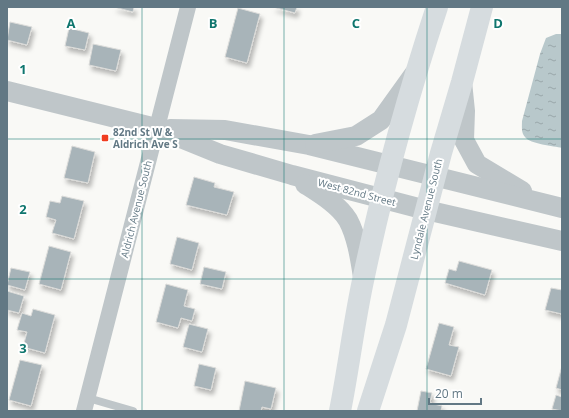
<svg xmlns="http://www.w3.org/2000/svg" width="569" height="418" font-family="'Open Sans',sans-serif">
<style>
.water{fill:url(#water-ripples)}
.building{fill:#a8b4b9;stroke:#dbdbd9;filter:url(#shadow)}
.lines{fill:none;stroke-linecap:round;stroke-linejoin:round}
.service{stroke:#bfc6c9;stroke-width:8}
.minor{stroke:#bfc6c9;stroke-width:16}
.tertiary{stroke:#bfc6c9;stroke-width:20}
.secondary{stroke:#d6dcdf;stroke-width:22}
.grid{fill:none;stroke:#0f766e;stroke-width:1;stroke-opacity:0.55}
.poi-dot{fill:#f03d20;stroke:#fff;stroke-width:1.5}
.labels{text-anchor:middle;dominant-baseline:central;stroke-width:4;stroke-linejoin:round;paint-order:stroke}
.poi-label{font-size:10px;font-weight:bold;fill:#627884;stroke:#fff;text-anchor:start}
.street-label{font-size:10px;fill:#627884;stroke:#fff}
.grid-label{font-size:13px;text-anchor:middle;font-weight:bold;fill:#0f766e;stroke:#fff;stroke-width:4;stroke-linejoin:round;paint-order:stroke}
</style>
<defs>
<pattern id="water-ripples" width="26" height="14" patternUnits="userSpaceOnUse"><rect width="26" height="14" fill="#b8c8cb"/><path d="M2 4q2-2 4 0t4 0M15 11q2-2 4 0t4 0" fill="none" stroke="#99a7aa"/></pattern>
<filter id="shadow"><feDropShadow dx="2.5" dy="4.5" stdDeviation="2" flood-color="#0004"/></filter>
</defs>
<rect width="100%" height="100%" fill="#f9f9f6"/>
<!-- water -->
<path class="water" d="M556,34h6v114c-8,-2 -32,-4 -37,-11 -4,-4 -3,-11 -3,-16l18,-67 6,-16z"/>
<!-- building -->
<g class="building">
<path d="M114,7h20l-1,5z"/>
<path d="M273,7h24l-2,6z"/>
<path d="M238,8l22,6 -13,49 -22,-6z"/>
<path d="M10,22l22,5 -5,18 -20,-5z"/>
<path d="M69,28l20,5 -4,17 -20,-4z"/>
<path d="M93,44l28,6 -5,21 -27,-6z"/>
<path d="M72,146l23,6 -7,31 -24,-5z"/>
<path d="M194,177l21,6 -1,4 20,5 -7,23 -41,-10z"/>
<path d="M62,196l22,5 -10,38 -22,-6 4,-13 -10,-3 4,-16 10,2z"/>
<path d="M177,237l22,6 -7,27 -22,-6z"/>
<path d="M49,246l22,6 -10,38 -22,-6z"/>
<path d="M459,261l33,9 -7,25 -40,-12 4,-14 7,2z"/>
<path d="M204,267l22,5 -4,17 -22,-5z"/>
<path d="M11,268l19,4 -5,18 -18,-5z"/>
<path d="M166,284l22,6 -4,16 11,3 -3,12 -11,-3 -3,10 -22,-6z"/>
<path d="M551,288l11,2v24l-17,-4z"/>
<path d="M7,291l17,5 -5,17 -12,-3z"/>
<path d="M33,309l22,6 -10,38 -22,-6 4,-15 -10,-2 5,-17 9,3z"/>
<path d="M439,323l15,4 -5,18 10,2 -8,29 -25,-7z"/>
<path d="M189,324l19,5 -6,23 -19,-5z"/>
<path d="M20,360l22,5 -11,41 -22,-6z"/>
<path d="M199,364l17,4 -5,22 -17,-4z"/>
<path d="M562,366v24l-6,-2z"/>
<path d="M245,381l31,7 -5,21 -9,-2 -1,4h-22z"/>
<path d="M421,391l11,2 -2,10 12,3 -1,5h-24z"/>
<path d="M556,395l6,2v14l-10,-2z"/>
</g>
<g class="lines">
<!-- service -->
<path class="service" d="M88,398l45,13"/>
<!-- minor -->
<path class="minor" d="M84,411l104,-404"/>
<!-- tertiary -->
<g class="tertiary">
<path d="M462,82l3,29 -1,29 13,24 45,27"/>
<path d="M7,91l149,37 64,26 72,21 134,35 136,31"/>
<path d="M170,129l55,1 84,15 253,63"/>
<path d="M315,144l41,-8 25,-16 33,-46"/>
<path d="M305,184c14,9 34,21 43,36 9,17 12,38 15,57"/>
</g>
<!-- secondary -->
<g class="secondary">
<path d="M340,411c9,-45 14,-90 24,-135 19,-90 44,-181 73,-269"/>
<path d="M368,411l28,-86 45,-172 21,-71 20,-75"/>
</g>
</g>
<!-- grid -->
<path class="grid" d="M142,7v404M284,7v404M427,7v404M7,139h555M7,279h555"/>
<!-- markers -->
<rect class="poi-dot" x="101" y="134" width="8" height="8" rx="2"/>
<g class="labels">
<!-- poi labels -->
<g class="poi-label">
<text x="113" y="132">82nd St W &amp;<tspan x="113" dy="12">Aldrich Ave S</tspan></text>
</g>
<!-- street labels -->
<g class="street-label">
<text transform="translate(357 192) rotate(15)">West 82nd Street</text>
<text transform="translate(136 209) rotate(-76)">Aldrich Avenue South</text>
<text transform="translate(426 209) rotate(-76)">Lyndale Avenue South</text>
</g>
</g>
<g class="grid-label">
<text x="71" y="28">A</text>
<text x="213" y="28">B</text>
<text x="356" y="28">C</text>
<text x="498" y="28">D</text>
<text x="23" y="74">1</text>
<text x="23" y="214">2</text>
<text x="23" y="353">3</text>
</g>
<!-- border -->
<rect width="569" height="418" fill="none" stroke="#627884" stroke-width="16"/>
<!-- scale -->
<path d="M429 398v6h52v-6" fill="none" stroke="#627884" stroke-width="2"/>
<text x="435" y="398" font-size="12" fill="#627884" stroke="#ffffff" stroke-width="3" paint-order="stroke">20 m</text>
</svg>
